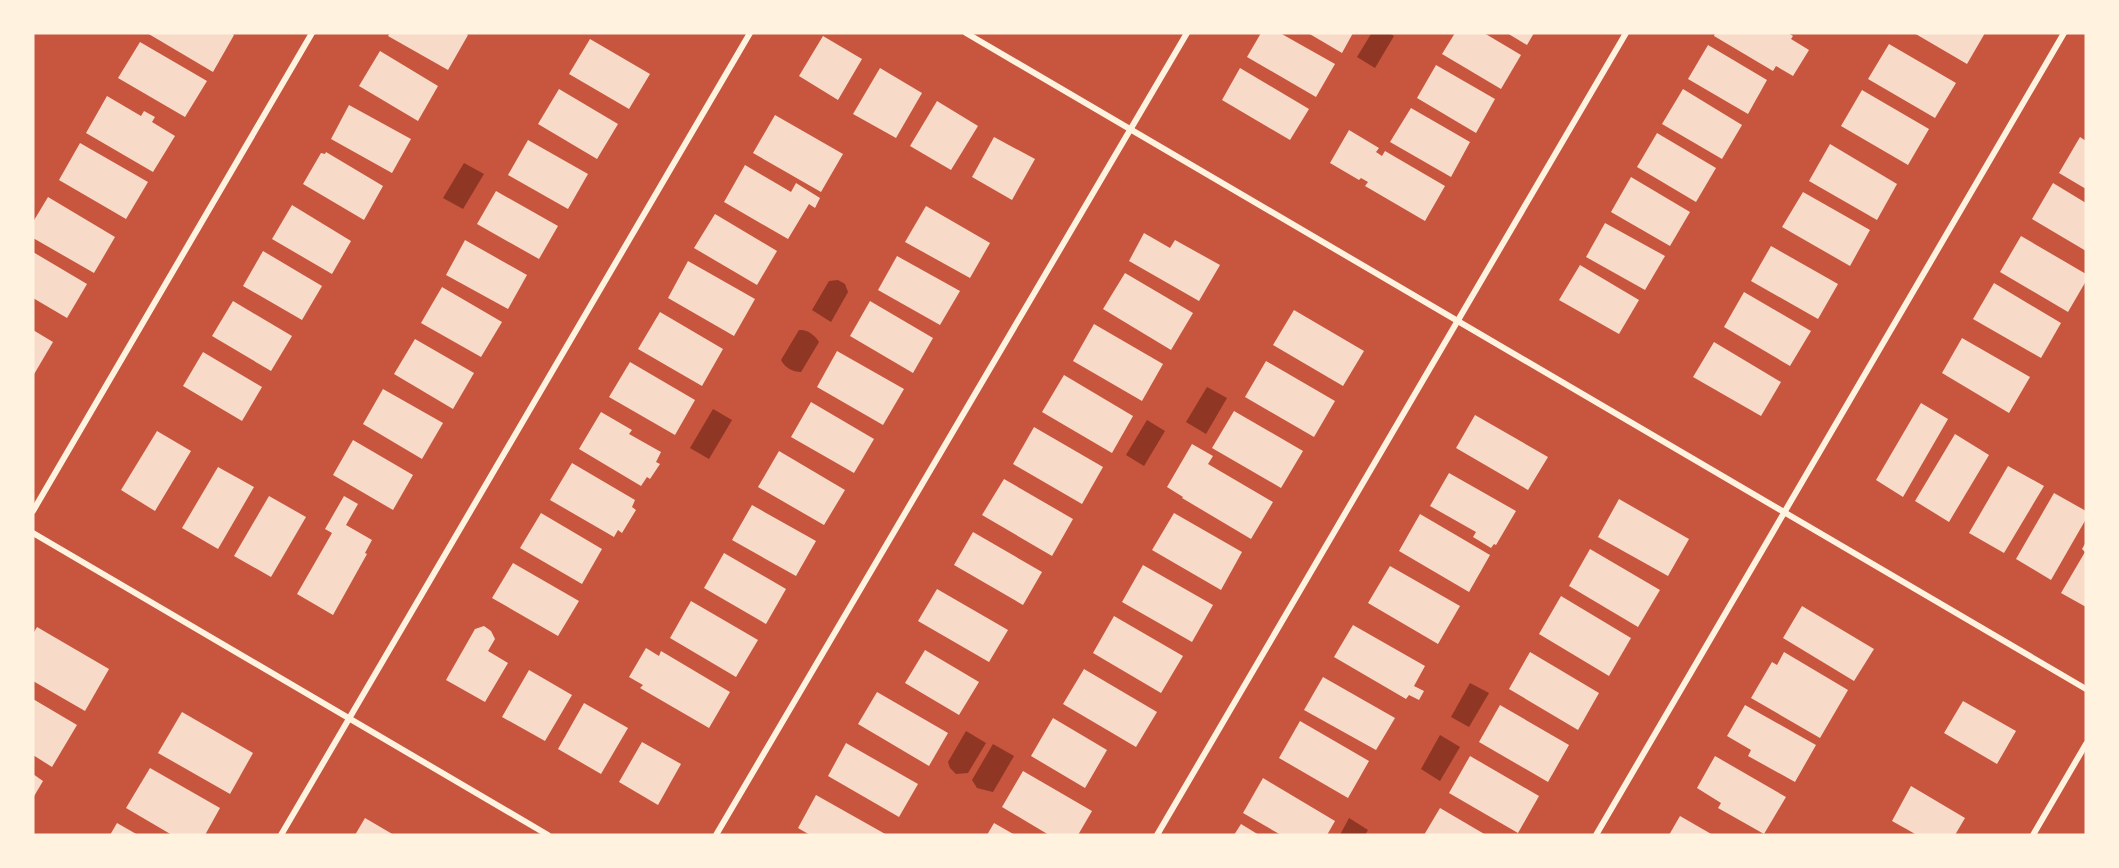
<svg xmlns="http://www.w3.org/2000/svg" width="2119" height="868" font-family="'Asap Condensed',sans-serif">
<style>
.water{fill:#8f3625}
.building{fill:#f7dbc8}
.lines{fill:none;stroke-linecap:round;stroke-linejoin:round}
.minor{stroke:#fff3e0;stroke-width:6}
</style>
<rect width="100%" height="100%" fill="#c8553d"/>
<!-- water -->
<g class="water">
<path d="M1369,33h20l5,3 -19,32 -18,-11 14,-23z"/>
<path d="M464,163l20,11 -21,35 -20,-11z"/>
<path d="M838,280l7,4 3,8 -17,30 -19,-12 17,-29z"/>
<path d="M799,330c8,-1 16,5 20,12l-18,30c-8,0 -16,-4 -20,-12z"/>
<path d="M1207,387l20,11 -21,36 -20,-12z"/>
<path d="M713,409l19,11 -23,39 -19,-11z"/>
<path d="M1147,420l18,11 -21,35 -18,-11z"/>
<path d="M1470,683l19,10 -20,34 -18,-10z"/>
<path d="M966,731l20,12 -18,30 -12,1 -6,-6 -2,-6z"/>
<path d="M1440,735l20,12 -20,34 -19,-12z"/>
<path d="M993,744l21,12 -21,36 -16,-4 -5,-8z"/>
<path d="M1349,818l19,12 -3,5h-25z"/>
</g>
<!-- building -->
<g class="building">
<path d="M147,33h84l3,2 -21,37z"/>
<path d="M390,33h75l3,2 -20,35 -60,-34z"/>
<path d="M1261,33h19l55,31 -19,33 -69,-40z"/>
<path d="M1308,33h45l-11,20z"/>
<path d="M1455,33h29l37,22 -20,34 -59,-35z"/>
<path d="M1507,33h27l-7,12z"/>
<path d="M1715,33h73l5,3 -2,3 18,11 -16,26 -17,-10 -3,5 -59,-35z"/>
<path d="M1914,33h71l-18,31z"/>
<path d="M823,36l39,23 -24,41 -39,-24z"/>
<path d="M590,39l60,35 -21,35 -60,-35z"/>
<path d="M140,42l67,39 -22,36 -67,-39z"/>
<path d="M1889,44l67,39 -21,35 -67,-39z"/>
<path d="M1708,45l59,35 -19,34 -60,-35z"/>
<path d="M380,51l58,35 -20,35 -59,-35z"/>
<path d="M1436,65l59,34 -19,34 -59,-35z"/>
<path d="M880,68l42,25 -26,45 -43,-24z"/>
<path d="M1240,68l69,41 -19,31 -68,-40z"/>
<path d="M559,89l59,35 -21,35 -59,-35z"/>
<path d="M1683,89l59,36 -20,34 -60,-35z"/>
<path d="M1862,90l67,39 -21,36 -67,-39z"/>
<path d="M107,96l34,20 3,-5 11,6 -3,5 23,14 -22,36 -67,-39z"/>
<path d="M937,101l41,25 -27,44 -41,-24z"/>
<path d="M349,105l62,34 -19,34 -61,-34z"/>
<path d="M1411,108l59,34 -19,35 -61,-35z"/>
<path d="M775,115l68,39 -22,38 -68,-39z"/>
<path d="M1349,130l30,18 -3,4 6,4 3,-5 60,35 -20,35 -60,-35 3,-4 -7,-4 -2,2 -29,-17z"/>
<path d="M1657,133l59,35 -20,34 -59,-35z"/>
<path d="M994,137l41,22 -23,41 -40,-23z"/>
<path d="M2080,137l6,4v48l-27,-16z"/>
<path d="M528,140l60,34 -20,35 -60,-34z"/>
<path d="M80,143l68,39 -22,37 -67,-39z"/>
<path d="M1830,144l67,40 -20,36 -68,-39z"/>
<path d="M326,152l57,34 -19,34 -61,-36 18,-31 4,1z"/>
<path d="M745,165l46,27 5,-9 24,15 -5,10 -6,-4 -21,35 -64,-37z"/>
<path d="M1631,177l59,35 -20,34 -59,-34z"/>
<path d="M2053,183l33,20v48l-54,-32z"/>
<path d="M496,191l62,35 -19,33 -62,-35z"/>
<path d="M1803,192l67,38 -20,36 -68,-39z"/>
<path d="M48,197l67,40 -21,36 -61,-35v-16z"/>
<path d="M292,205l59,36 -19,33 -60,-35z"/>
<path d="M926,206l64,37 -20,35 -65,-36z"/>
<path d="M715,214l62,37 -20,34 -63,-37z"/>
<path d="M1605,223l60,33 -20,34 -59,-33z"/>
<path d="M1144,233l26,15 5,-8 45,25 -21,36 -70,-40z"/>
<path d="M2021,236l65,38v7l-18,31 -68,-40z"/>
<path d="M465,240l62,35 -19,34 -62,-34z"/>
<path d="M1771,246l67,38 -20,35 -67,-38z"/>
<path d="M263,251l59,35 -20,34 -59,-34z"/>
<path d="M33,252l54,32 -20,34 -34,-20z"/>
<path d="M897,256l63,35 -20,34 -62,-35z"/>
<path d="M688,261l67,38 -21,37 -66,-38z"/>
<path d="M1580,265l59,35 -20,34 -60,-34z"/>
<path d="M1125,273l68,40 -22,37 -68,-41z"/>
<path d="M1994,283l67,40 -20,35 -68,-39z"/>
<path d="M442,287l60,35 -21,35 -60,-34z"/>
<path d="M1744,292l67,39 -21,35 -66,-39z"/>
<path d="M233,301l59,35 -21,35 -59,-35z"/>
<path d="M870,301l63,37 -20,35 -63,-37z"/>
<path d="M1294,310l70,41 -21,35 -70,-41z"/>
<path d="M660,312l63,37 -21,37 -64,-37z"/>
<path d="M1094,324l69,40 -21,37 -69,-40z"/>
<path d="M33,330l20,12 -20,34z"/>
<path d="M1962,338l68,39 -21,36 -67,-40z"/>
<path d="M415,339l59,34 -21,36 -59,-35z"/>
<path d="M1714,342l67,40 -20,34 -68,-39z"/>
<path d="M837,351l67,38 -21,36 -66,-38z"/>
<path d="M203,352l59,35 -20,34 -59,-35z"/>
<path d="M1266,361l69,40 -21,36 -69,-40z"/>
<path d="M630,362l65,38 -20,35 -66,-38z"/>
<path d="M1064,375l69,41 -21,37 -70,-41z"/>
<path d="M383,389l60,34 -21,36 -59,-35z"/>
<path d="M811,402l63,37 -20,34 -63,-36z"/>
<path d="M1921,403l27,16 -45,78 -27,-17z"/>
<path d="M1234,411l69,40 -22,37 -69,-40z"/>
<path d="M601,412l31,18 -3,4 32,18 -5,10 4,2 -10,15 -3,-2 -6,9 -62,-37z"/>
<path d="M1475,415l73,42 -20,33 -72,-42z"/>
<path d="M1034,427l69,40 -21,37 -69,-40z"/>
<path d="M157,431l34,20 -36,60 -34,-21z"/>
<path d="M1955,434l34,21 -40,67 -34,-21z"/>
<path d="M353,440l60,35 -20,35 -60,-35z"/>
<path d="M1192,444l21,12 -5,8 65,38 -22,37 -69,-41 1,-1 -16,-10z"/>
<path d="M779,451l66,39 -21,35 -66,-38z"/>
<path d="M572,463l63,37 -3,7 4,3 -14,23 -4,-3 -4,7 -64,-37z"/>
<path d="M2008,466l36,20 -40,67 -35,-20z"/>
<path d="M218,467l36,20 -36,62 -36,-21z"/>
<path d="M1449,473l67,38 -20,34 -2,-1 -3,4 -18,-11 3,-5 -46,-26z"/>
<path d="M1004,479l69,40 -21,37 -70,-41z"/>
<path d="M2054,493l32,18v8l-35,61 -35,-21z"/>
<path d="M269,496l37,21 -35,60 -37,-21z"/>
<path d="M344,496l14,8 -12,21 26,15 -7,13 2,1 -34,61 -36,-21 35,-61 -7,-4z"/>
<path d="M1619,499l70,40 -21,37 -70,-39z"/>
<path d="M752,505l64,36 -20,35 -64,-36z"/>
<path d="M541,513l61,36 -20,35 -62,-36z"/>
<path d="M1174,513l68,39 -21,38 -69,-40z"/>
<path d="M1420,514l70,41 -21,37 -70,-41z"/>
<path d="M973,532l69,40 -19,33 -69,-40z"/>
<path d="M2086,542v65l-25,-14 24,-41 -3,-3z"/>
<path d="M1590,549l70,41 -22,37 -69,-41z"/>
<path d="M724,553l62,36 -20,35 -62,-36z"/>
<path d="M513,563l66,38 -21,35 -66,-38z"/>
<path d="M1143,565l70,40 -21,37 -70,-40z"/>
<path d="M1390,566l70,40 -22,38 -70,-41z"/>
<path d="M937,589l71,41 -19,32 -71,-41z"/>
<path d="M1561,596l70,42 -22,38 -70,-42z"/>
<path d="M691,601l67,39 -22,37 -66,-39z"/>
<path d="M1802,606l72,43 -20,32 -71,-43z"/>
<path d="M1114,616l69,40 -22,37 -68,-40z"/>
<path d="M1353,625l72,41 -11,20 10,5 -5,9 -10,-5 -3,4 -72,-42z"/>
<path d="M484,626l7,5 4,8 -7,12 20,12 -23,39 -39,-22 29,-51z"/>
<path d="M37,627l72,42 -24,42 -52,-30v-47z"/>
<path d="M646,648l13,8 2,-5 69,41 -21,36 -69,-40 3,-3 -14,-8z"/>
<path d="M925,650l54,32 -20,33 -54,-32z"/>
<path d="M1530,652l69,41 -21,37 -69,-41z"/>
<path d="M1784,652l64,38 -28,48 -69,-40 21,-36 5,3z"/>
<path d="M1084,669l73,43 -21,35 -73,-43z"/>
<path d="M529,670l43,25 -27,46 -43,-24z"/>
<path d="M1323,677l72,41 -19,32 -72,-40z"/>
<path d="M877,692l71,41 -19,33 -71,-42z"/>
<path d="M33,699l44,26 -25,42 -19,-12z"/>
<path d="M1963,701l53,30 -19,33 -53,-31z"/>
<path d="M584,703l44,25 -27,46 -43,-25z"/>
<path d="M1500,705l69,40 -21,37 -69,-40z"/>
<path d="M1745,705l71,40 -21,37 -47,-26 3,-6 -24,-14z"/>
<path d="M182,712l71,41 -23,41 -72,-41z"/>
<path d="M1053,718l54,32 -22,38 -54,-32z"/>
<path d="M1300,721l69,40 -21,37 -69,-40z"/>
<path d="M642,742l39,22 -23,41 -39,-23z"/>
<path d="M846,743l72,41 -19,33 -71,-41z"/>
<path d="M1470,756l69,40 -21,37 -69,-40z"/>
<path d="M1715,756l71,41 -22,37 -46,-26 3,-5 -24,-15z"/>
<path d="M150,768l70,40 -15,27h-33l-46,-27z"/>
<path d="M1023,771l69,40 -14,24h-29l-47,-28z"/>
<path d="M33,774l10,7 -10,17z"/>
<path d="M1263,778l72,43 -8,14h-46l-38,-22z"/>
<path d="M1911,786l54,32 -10,17h-38l-25,-14z"/>
<path d="M816,795l71,40h-77l-12,-7z"/>
<path d="M1440,808l46,27h-62z"/>
<path d="M1680,816l33,19h-44z"/>
<path d="M365,818l29,17h-39z"/>
<path d="M117,823l21,12h-28z"/>
<path d="M994,823l21,12h-28z"/>
<path d="M1241,824l18,11h-25z"/>
</g>
<g class="lines">
<!-- minor -->
<g class="minor">
<path d="M966,33l1120,656"/>
<path d="M33,511l279,-478"/>
<path d="M33,533l515,302"/>
<path d="M281,835l469,-802"/>
<path d="M716,835l471,-802"/>
<path d="M1157,835l469,-802"/>
<path d="M1596,835l468,-802"/>
<path d="M2033,835l53,-91"/>
</g>
</g>
<!-- border -->
<rect width="2119" height="868" fill="none" stroke="#fff3e0" stroke-width="69"/>
</svg>
